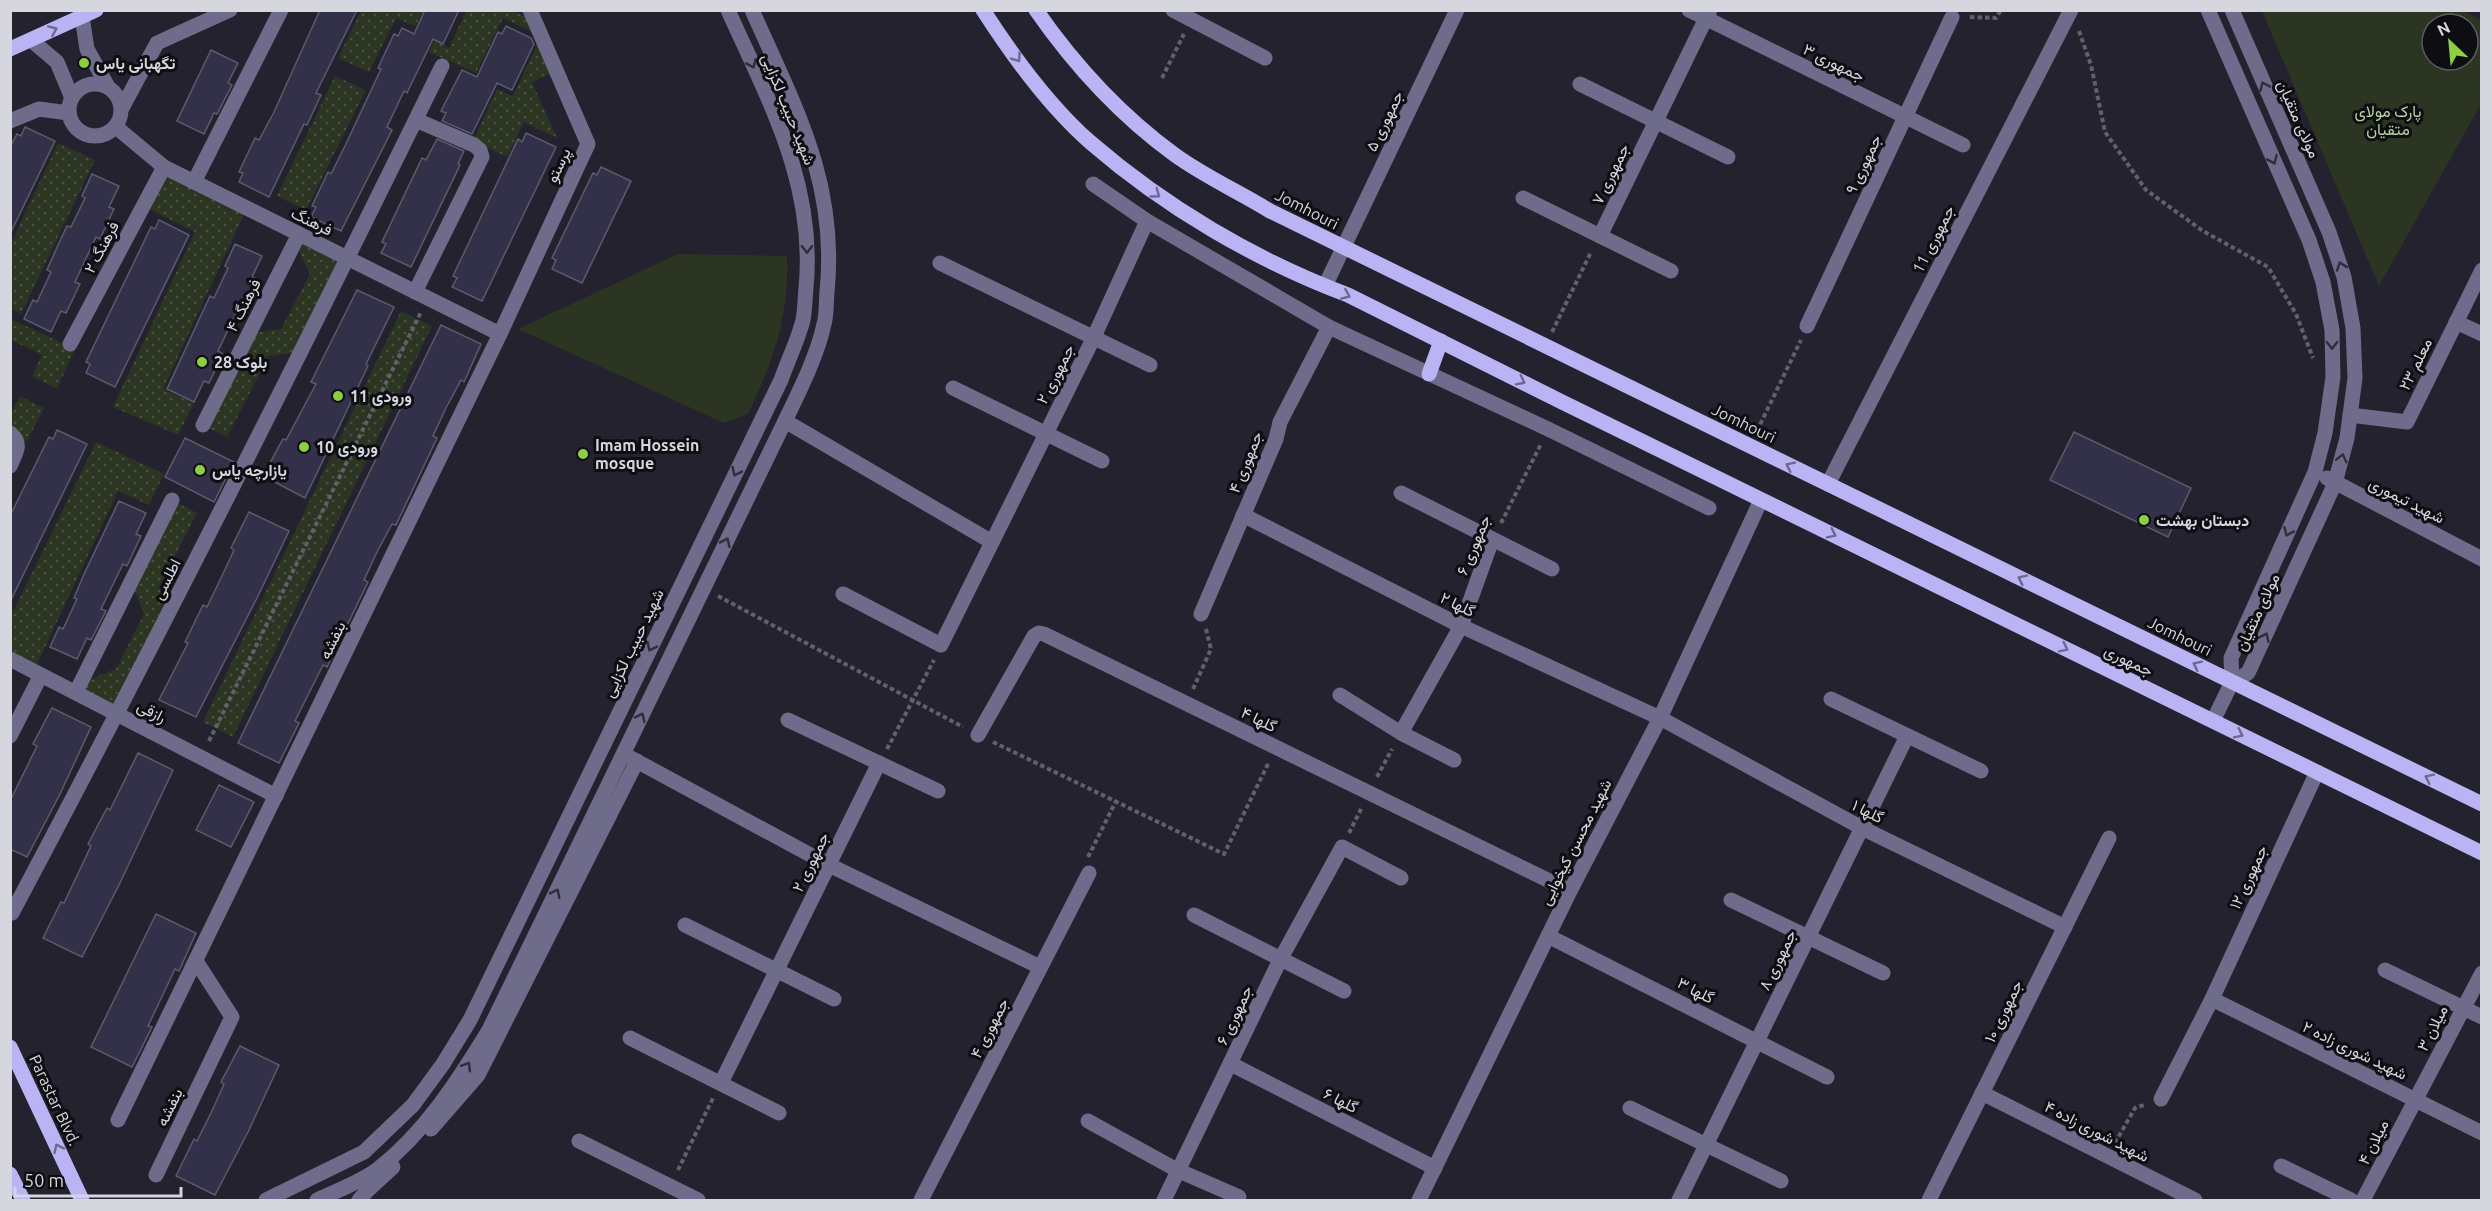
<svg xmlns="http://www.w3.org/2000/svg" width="2492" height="1211" font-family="Ubuntu,Vazirmatn,sans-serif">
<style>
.grass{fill:url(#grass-dots)}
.green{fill:#2b3522;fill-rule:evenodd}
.building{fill:#33304a;stroke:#5c5b69;stroke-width:1.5}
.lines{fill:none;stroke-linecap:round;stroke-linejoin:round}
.path{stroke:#61606b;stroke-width:4;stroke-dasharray:4.5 3;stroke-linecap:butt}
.minor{stroke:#6f6c8b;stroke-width:15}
.major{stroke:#bab4f4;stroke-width:15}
.oneway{stroke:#6c698e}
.oneway2{stroke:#2f2e3c}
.poi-dot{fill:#8ece43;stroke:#0d0d12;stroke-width:2}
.labels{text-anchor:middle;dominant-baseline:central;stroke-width:6;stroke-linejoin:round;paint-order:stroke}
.street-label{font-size:16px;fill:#d6d6de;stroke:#0d0d12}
.poi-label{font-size:16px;font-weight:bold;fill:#d6d6de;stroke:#0d0d12;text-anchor:start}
.park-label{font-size:16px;fill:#b7d39f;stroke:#0d0d12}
</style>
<defs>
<pattern id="grass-dots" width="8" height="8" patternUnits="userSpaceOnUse" patternTransform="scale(1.5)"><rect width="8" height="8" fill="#2b3522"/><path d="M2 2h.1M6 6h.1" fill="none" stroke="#495242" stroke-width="1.8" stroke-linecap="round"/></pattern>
</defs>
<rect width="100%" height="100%" fill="#24222f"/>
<!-- grass -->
<g class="grass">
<path d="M361,11h62l-8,15 -19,-8 -27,54 -31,-14z"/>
<path d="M466,11h47l15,7 8,16 -33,-16 -27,55 -47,-21 5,-11 15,7z"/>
<path d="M539,41l13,32 -20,9 25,56 -33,-16 -17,35 -34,-16 24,-52 16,7z"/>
<path d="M335,76l31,14 -60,120 -29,-14z"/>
<path d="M58,143l37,17 -74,154 -10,-5v-66z"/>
<path d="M164,167l83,41 -84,181 31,14 -16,32 -65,-28 82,-175 -52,-26z"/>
<path d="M299,234l50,25 -49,93 -31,4 -42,81 -24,-12 46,-92 32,-4 29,-55 -15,-31z"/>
<path d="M401,311l31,15 -199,411 -30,-15z"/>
<path d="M11,319l64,30 -18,40 -25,-13 10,-21 -31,-15z"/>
<path d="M20,396l24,12 -17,33 -16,-9 -1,-22h3z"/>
<path d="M96,442l68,32 -15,31 -31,-14 -84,180 -23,-12 -1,-50 4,1z"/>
<path d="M172,500l25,13 -38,74 9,28 -50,98 -42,-21 4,-9 36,-14 28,-55 -13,-33z"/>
</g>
<!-- green -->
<g class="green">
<path d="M2461,10l20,10v84l-102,182 -117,-275zM2432,24h36v36h-36z"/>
<path d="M678,254l109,2c3,58 -14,106 -39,158l-24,9 -206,-94z"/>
</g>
<!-- building -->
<g class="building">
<path d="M320,10h37l-41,83 5,2 -14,30 -3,-1 -35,73 -30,-15 4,-9 -4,-1 16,-34 4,2 15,-28z"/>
<path d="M425,10h34l-16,34 -10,-5 -26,54 -3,-2 -17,36 5,3 -51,101 -30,-14 5,-10 -4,-1 16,-34 3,2 14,-28 36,-77 -3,-1 16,-34 4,2 4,-8 12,6z"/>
<path d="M506,26l25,12 3,6 -22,46 -15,-7 -25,51 -30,-13 4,-8 -5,-2 21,-41 15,7 21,-45 4,2z"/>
<path d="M211,50l27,13 -10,20 4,2 -15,29 -3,-1 -10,21 -27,-13z"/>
<path d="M25,127l30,14 -45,93v-87l7,-13 4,2z"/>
<path d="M526,133l30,14 -74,154 -30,-14 5,-9 -4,-2 65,-137 4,3z"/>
<path d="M437,139l27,12 -6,13 2,1 -49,102 -30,-14 5,-9 -4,-2 40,-84 4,2z"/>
<path d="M601,167l30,14 -49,102 -30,-14 4,-9 -4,-2 41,-85 4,2z"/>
<path d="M92,174l27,12 -10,21 5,2 -14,30 -4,-2 -21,45 5,2 -14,29 -5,-2 -10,21 -27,-13 9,-19 4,2 14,-30 -4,-2 11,-25 9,-19 4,1 14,-29 -3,-2z"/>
<path d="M159,220l30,15 -74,152 -29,-14 4,-9 -4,-2 65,-135 4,2z"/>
<path d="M235,244l27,12 -10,21 5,2 -14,30 -4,-2 -21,44 5,3 -14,29 -5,-2 -10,21 -27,-13 43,-93 4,2 14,-30 -3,-2z"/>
<path d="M357,290l37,17 -28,57 2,2 -63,132 -42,-22 20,-37 3,1 30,-56 -5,-2z"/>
<path d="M441,325l40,19 -17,38 -3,-2 -15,28 -13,28 4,2 -41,87 -4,-1 -15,28 -13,28 4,2 -41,85 -4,-2 -28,56 4,2 -20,40 -41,-20z"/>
<path d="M57,430l30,14 -77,158v-86l39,-79 4,2z"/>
<path d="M2074,432l117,56 -23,49 -118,-57z"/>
<path d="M185,438l49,24 -20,40 -49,-25z"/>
<path d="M119,501l27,12 -10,21 5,2 -14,30 -4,-2 -22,45 5,2 -15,29 -4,-2 -10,21 -27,-12 9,-20 4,2 14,-30 -3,-1 11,-26z"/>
<path d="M249,512l40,19 -31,65 -62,121 -37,-17 29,-57 -3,-1 18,-37 4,2 14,-29 13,-28 -3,-2z"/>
<path d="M52,708l39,19 -31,67 -33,63 -17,-8v-48l27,-55 -4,-2z"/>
<path d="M138,753l35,17 -53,113 -38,74 -39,-19 18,-36 3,1 27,-57 -3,-2 19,-36 3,2z"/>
<path d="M219,785l35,17 -23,45 -35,-17z"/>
<path d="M156,914l40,19 -17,38 -4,-2 -27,57 4,1 -20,40 -41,-20z"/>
<path d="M240,1046l39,19 -31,67 -33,63 -39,-19 18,-37 3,2 14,-28 13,-29 -3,-2z"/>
</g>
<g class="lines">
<!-- path -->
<g class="path">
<path d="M1970,17l26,1 5,-8"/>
<path d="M2079,31l12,34 14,67 41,58 57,41 65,36 28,47 17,44"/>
<path d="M1162,78l22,-44"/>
<path d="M1552,332l39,-80"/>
<path d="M1757,431l44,-91"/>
<path d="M1501,523l40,-79"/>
<path d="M718,596l245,131"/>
<path d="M1193,689l18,-40 -5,-20"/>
<path d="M209,741l212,-429"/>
<path d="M993,742l231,112 45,-92"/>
<path d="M887,749l47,-89"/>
<path d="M1377,777l15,-28"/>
<path d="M1349,833l13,-26"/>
<path d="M1088,857l28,-56"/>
<path d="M2115,1143l20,-35 9,-3"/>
<path d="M678,1170l35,-72"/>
</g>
<!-- minor -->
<g class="minor">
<path d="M1173,10l92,48"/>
<path d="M1689,10l274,135"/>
<path d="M2208,10l101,230 14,42 9,48 1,47 -8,56 -10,39 -84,186 1,24 -19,39"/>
<path d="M2232,10l97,222 15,45 9,51 2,50 -8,60 -12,45 -87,190 -16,9"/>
<path d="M82,17l5,32 21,38"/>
<path d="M31,40l26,22 15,36"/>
<circle cx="95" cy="110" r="26"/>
<path d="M1580,84l148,73"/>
<path d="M122,108l35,-65 73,-33"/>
<path d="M10,121l29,-12 30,4"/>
<path d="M116,127l48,40 336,167"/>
<path d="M194,182l87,-172"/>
<path d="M1093,184l54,37 182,106 219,102 161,79"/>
<path d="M1523,198l148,73"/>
<path d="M1600,236l110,-226"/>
<path d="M940,263l210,102"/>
<path d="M1325,286l132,-276"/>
<path d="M415,292l67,-135 -2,-7 -6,-5 -58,-25"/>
<path d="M2456,322l26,12"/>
<path d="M1807,326l145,-309"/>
<path d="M70,344l94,-177"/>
<path d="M953,388l149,73"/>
<path d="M2350,415l57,7 75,-152"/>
<path d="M785,421l207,121"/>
<path d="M203,425l96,-191"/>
<path d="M10,433c13,10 6,20 0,33"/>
<path d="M2327,478l155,81"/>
<path d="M1828,484l243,-474"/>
<path d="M1401,493l151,76"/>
<path d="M1243,515l218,111 199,92 202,110 203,99"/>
<path d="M843,594l98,51 152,-306 54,-118"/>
<path d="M1201,614l75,-175 4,-17 49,-95"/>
<path d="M10,659l266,137"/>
<path d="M76,692l96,-192"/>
<path d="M1340,695l61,38 53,27"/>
<path d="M1831,699l150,72"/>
<path d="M788,720l150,71"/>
<path d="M1401,733l60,-107 31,-86"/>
<path d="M978,735l56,-99 5,-3 5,1 526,257"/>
<path d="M10,736l31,-61"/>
<path d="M629,757l200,108 211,102"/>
<path d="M1731,900l152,73"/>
<path d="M12,913c149,-280 291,-563 430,-847"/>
<path d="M1194,915l150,76"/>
<path d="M685,925l149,74"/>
<path d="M1548,936l279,141"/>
<path d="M2385,970l97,47"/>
<path d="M2212,999l270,134"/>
<path d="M630,1038l149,75"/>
<path d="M1231,1064l204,104"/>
<path d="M721,1083l158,-320"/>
<path d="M1982,1093l213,107"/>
<path d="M2161,1099l51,-100 105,-227"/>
<path d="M1630,1108l151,73"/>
<path d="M118,1120l382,-786 88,-190 -58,-134"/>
<path d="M1088,1121l89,49 62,27"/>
<path d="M431,1129l47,-54 159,-314"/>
<path d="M579,1141l119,59"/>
<path d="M2281,1166l70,34"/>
<path d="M156,1175l76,-158 -36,-56"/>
<path d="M266,1200l98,-48 49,-47 30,-41 27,-44 311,-640c7,-20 17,-40 22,-60 2,-10 2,-22 3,-32 10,-104 -37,-186 -78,-278"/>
<path d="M317,1200c19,-9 44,-18 61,-31 47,-37 80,-88 111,-139l296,-609c14,-29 33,-67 39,-97 3,-10 2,-22 3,-32 11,-109 -32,-185 -75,-282"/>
<path d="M359,1200l8,-9 26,-24"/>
<path d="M921,1200l168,-327"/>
<path d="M1164,1200l116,-240 62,-113 59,31"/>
<path d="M1419,1200l151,-309 90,-173 101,-218"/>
<path d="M1679,1200l228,-464"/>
<path d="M1929,1200l180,-362"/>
<path d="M2363,1200l119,-227"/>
</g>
<!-- major -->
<g class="major">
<path d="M983,10c29,45 67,97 107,132 75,65 165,118 258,153l214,107 920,451"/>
<path d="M1036,10c39,56 84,105 139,145 29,21 64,37 95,56l1212,593"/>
<path d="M10,49l86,-39"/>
<path d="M1429,374l12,-33"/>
<path d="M10,1047l72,153"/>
<path d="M10,1174l13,26"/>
</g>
</g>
<!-- one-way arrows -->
<defs><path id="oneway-chevron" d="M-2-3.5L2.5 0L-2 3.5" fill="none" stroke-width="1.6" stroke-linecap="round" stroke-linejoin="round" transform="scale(1.5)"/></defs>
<g class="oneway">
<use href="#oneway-chevron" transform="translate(53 30) rotate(-24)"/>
<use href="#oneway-chevron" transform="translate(1017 58) rotate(55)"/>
<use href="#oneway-chevron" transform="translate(1156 194) rotate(36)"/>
<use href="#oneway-chevron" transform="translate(1346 295) rotate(23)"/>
<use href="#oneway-chevron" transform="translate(1521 381) rotate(27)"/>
<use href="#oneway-chevron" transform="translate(1790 466) rotate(-154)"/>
<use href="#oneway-chevron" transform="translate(1832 534) rotate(26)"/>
<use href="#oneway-chevron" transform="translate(2022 579) rotate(-154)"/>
<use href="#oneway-chevron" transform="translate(2064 648) rotate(26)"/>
<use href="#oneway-chevron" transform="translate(2197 665) rotate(-154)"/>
<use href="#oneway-chevron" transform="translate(2239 734) rotate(26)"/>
<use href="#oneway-chevron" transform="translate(2429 778) rotate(-154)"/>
<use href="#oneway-chevron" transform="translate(58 1148) rotate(-115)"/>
</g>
<g class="oneway2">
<use href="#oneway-chevron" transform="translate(752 64) rotate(66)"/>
<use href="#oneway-chevron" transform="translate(2264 86) rotate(-114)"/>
<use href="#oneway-chevron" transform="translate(2273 160) rotate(66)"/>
<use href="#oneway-chevron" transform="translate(807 249) rotate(89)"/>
<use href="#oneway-chevron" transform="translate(2341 266) rotate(-109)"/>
<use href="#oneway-chevron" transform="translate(2332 345) rotate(89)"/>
<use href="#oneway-chevron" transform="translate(2342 458) rotate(-76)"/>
<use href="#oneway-chevron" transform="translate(736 472) rotate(116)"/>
<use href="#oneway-chevron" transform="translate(2288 532) rotate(114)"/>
<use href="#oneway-chevron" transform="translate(726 542) rotate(-64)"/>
<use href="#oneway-chevron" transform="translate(2265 637) rotate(-65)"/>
<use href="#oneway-chevron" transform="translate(651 647) rotate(116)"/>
<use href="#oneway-chevron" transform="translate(641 717) rotate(-64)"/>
<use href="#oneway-chevron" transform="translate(556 893) rotate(-64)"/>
<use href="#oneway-chevron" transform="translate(467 1066) rotate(-59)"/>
</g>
<!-- markers -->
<g class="poi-dot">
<circle cx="84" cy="63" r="6"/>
<circle cx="202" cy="362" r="6"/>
<circle cx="338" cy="396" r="6"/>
<circle cx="304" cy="447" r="6"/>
<circle cx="583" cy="454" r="6"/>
<circle cx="200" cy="470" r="6"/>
<circle cx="2144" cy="520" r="6"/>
</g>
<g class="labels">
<!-- street labels -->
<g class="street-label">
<text transform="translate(1834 62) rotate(26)">جمهوری ۳</text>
<text transform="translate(789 109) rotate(68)">شهید حبیب لکزایی</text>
<text transform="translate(2299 119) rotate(66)">مولای متقیان</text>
<text transform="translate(1384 121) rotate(-64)">جمهوری ۵</text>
<text transform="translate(1863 164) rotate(-65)">جمهوری ۹</text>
<text transform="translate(558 165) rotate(-65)">پرستو</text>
<text transform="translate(1610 174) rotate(-64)">جمهوری ۷</text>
<text transform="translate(1307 209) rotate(27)">Jomhouri</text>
<text transform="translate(312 221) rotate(26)">فرهنگ</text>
<text transform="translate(1933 239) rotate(-63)">جمهوری 11</text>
<text transform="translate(101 247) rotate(-62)">فرهنگ ۲</text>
<text transform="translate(243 305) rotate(-63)">فرهنگ ۴</text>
<text transform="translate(2415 364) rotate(-64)">معلم ۲۳</text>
<text transform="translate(1055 374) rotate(-63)">جمهوری ۲</text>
<text transform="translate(1744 423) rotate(26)">Jomhouri</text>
<text transform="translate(1245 462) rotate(-68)">جمهوری ۴</text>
<text transform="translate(2407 500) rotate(27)">شهید تیموری</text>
<text transform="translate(1473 545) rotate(-67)">جمهوری ۶</text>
<text transform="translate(166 579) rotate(-63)">اطلسی</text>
<text transform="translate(1458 604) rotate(26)">گلها ۲</text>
<text transform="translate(2257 612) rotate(-65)">مولای متقیان</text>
<text transform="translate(2180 636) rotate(26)">Jomhouri</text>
<text transform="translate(332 640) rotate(-64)">بنفشه</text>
<text transform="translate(633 643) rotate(-64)">شهید حبیب لکزایی</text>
<text transform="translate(2129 660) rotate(26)">جمهوری</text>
<text transform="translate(152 711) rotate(27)">رازقی</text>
<text transform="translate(1259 719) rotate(26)">گلها ۴</text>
<text transform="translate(1868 811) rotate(27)">گلها ۱</text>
<text transform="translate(1575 842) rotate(-63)">شهید محسن کیخوایی</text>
<text transform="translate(810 862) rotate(-64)">جمهوری ۲</text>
<text transform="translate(2248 877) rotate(-65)">جمهوری ۱۲</text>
<text transform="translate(1777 960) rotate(-64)">جمهوری ۸</text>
<text transform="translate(1696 990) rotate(27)">گلها ۳</text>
<text transform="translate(2003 1011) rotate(-64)">جمهوری ۱۰</text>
<text transform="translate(1234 1015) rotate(-65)">جمهوری ۶</text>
<text transform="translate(989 1028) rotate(-63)">جمهوری ۴</text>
<text transform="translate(2432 1028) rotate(-63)">میلان ۳</text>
<text transform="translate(2355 1050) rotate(26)">شهید شوری زاده ۲</text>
<text transform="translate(55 1100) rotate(65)">Parastar Blvd.</text>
<text transform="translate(1341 1100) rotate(27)">گلها ۶</text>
<text transform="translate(169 1107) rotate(-64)">بنفشه</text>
<text transform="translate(2097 1131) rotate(27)">شهید شوری زاده ۴</text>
<text transform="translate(2373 1142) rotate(-63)">میلان ۴</text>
</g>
<!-- poi labels -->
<g class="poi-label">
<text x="96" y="63">تگهبانی یاس</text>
<text x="214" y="362">بلوک 28</text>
<text x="350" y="396">ورودی 11</text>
<text x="595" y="445">Imam Hossein<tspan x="595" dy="18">mosque</tspan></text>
<text x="316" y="447">ورودی 10</text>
<text x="212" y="470">یازارچه یاس</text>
<text x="2156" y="520">دبستان بهشت</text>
</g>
<!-- park labels -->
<g class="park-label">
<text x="2388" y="111">پارک مولای<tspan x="2388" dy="18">متقیان</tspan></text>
</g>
</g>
<!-- border -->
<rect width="2492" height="1211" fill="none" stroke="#d6d6de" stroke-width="24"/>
<!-- north arrow -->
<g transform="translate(2450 42) rotate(334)"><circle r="28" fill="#0d0d12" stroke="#5d5d64" stroke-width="1.5"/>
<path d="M0-4.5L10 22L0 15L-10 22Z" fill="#8ece43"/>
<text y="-9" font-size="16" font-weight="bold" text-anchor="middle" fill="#d6d6de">N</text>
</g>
<!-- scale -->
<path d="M15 1187v9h166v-9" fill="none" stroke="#d6d6de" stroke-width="3"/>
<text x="24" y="1187" font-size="18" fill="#d6d6de" stroke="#0d0d12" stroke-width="4.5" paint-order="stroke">50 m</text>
</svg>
